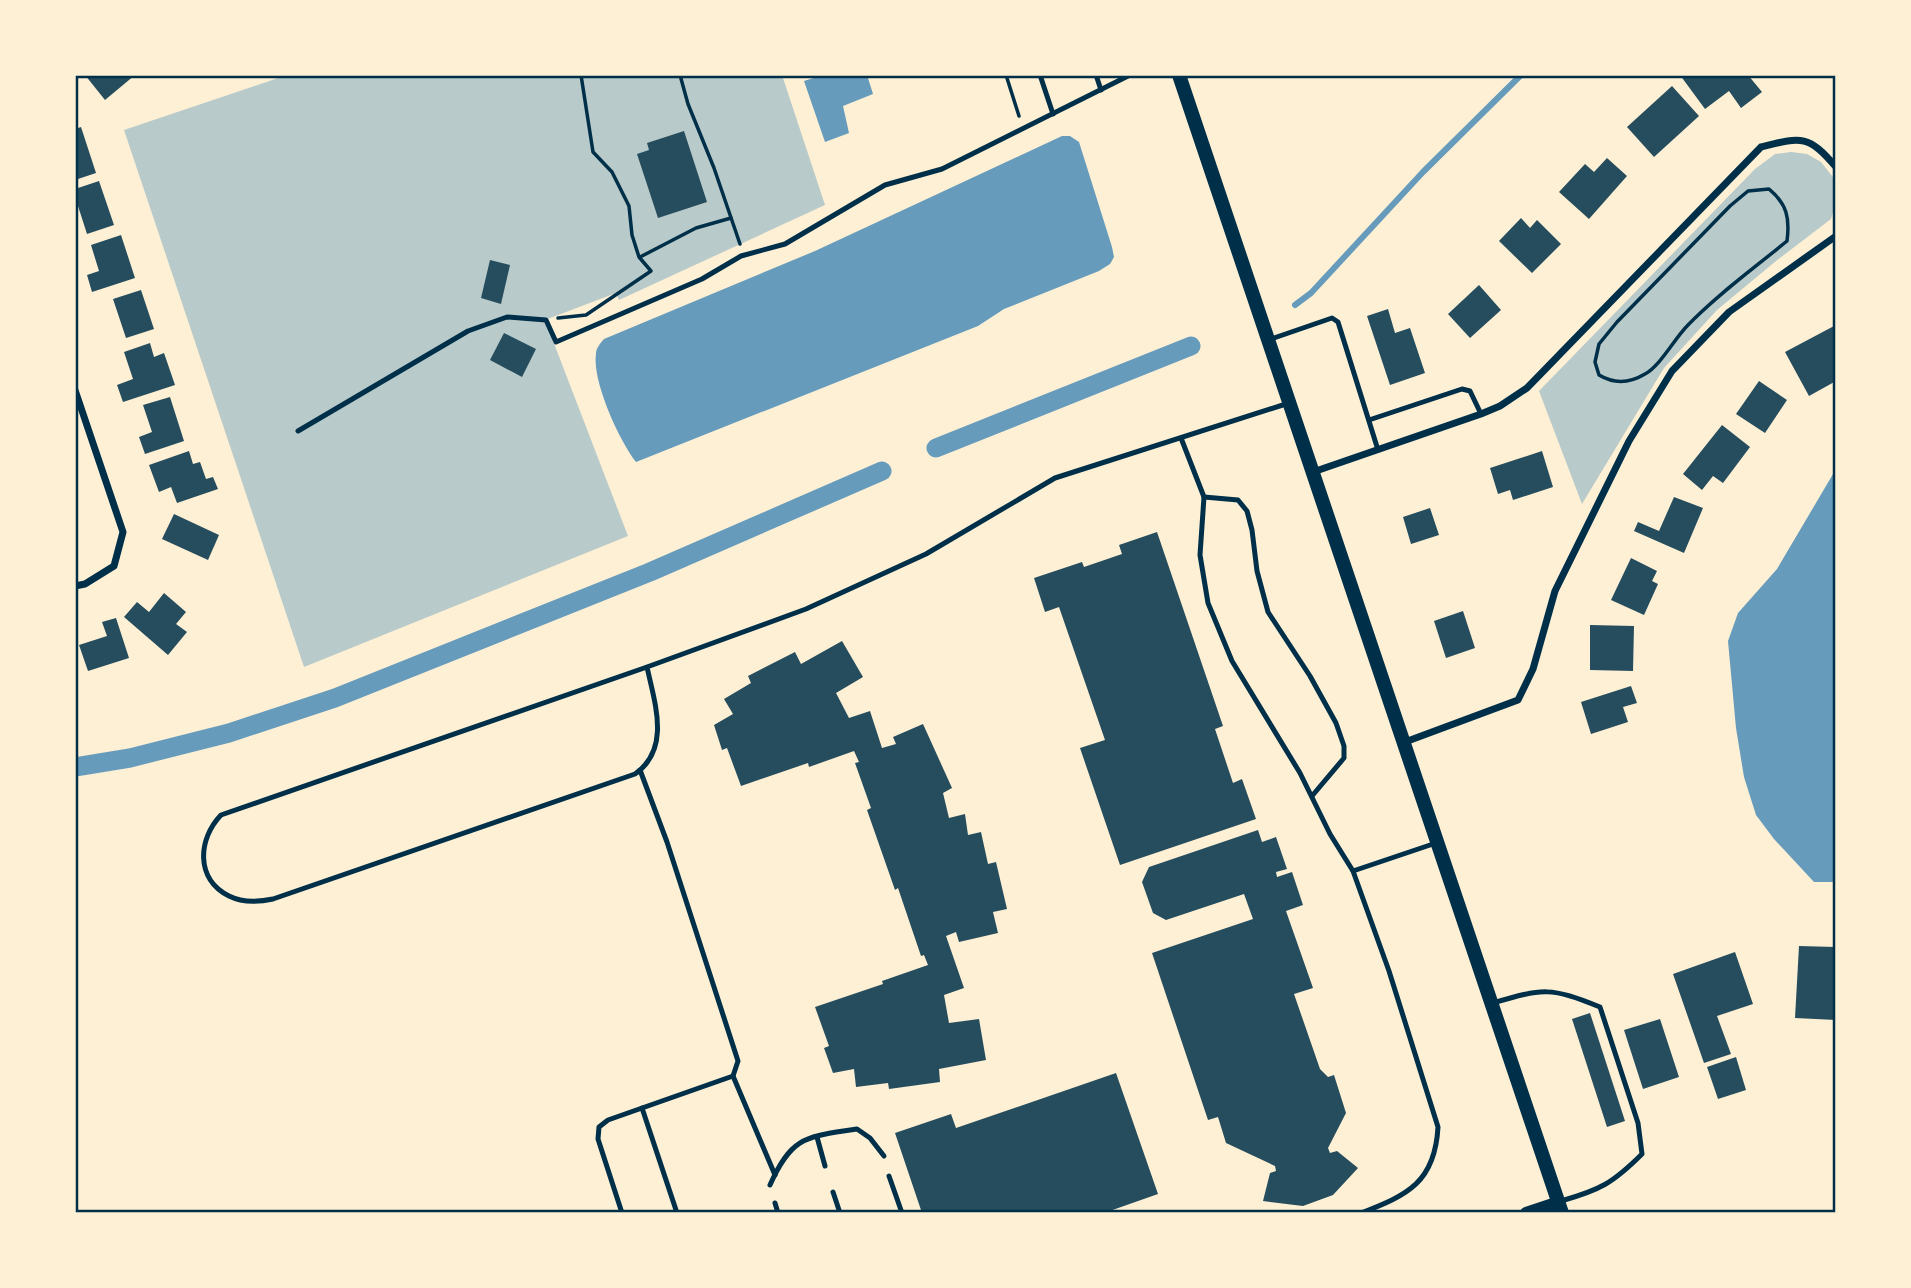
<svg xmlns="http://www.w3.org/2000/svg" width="1911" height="1288" font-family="Jost,sans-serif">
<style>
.green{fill:#b9caca}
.water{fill:#669bbc}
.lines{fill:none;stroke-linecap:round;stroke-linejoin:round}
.stream{stroke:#669bbc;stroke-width:6}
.canal{stroke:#669bbc;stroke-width:19}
.building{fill:#264d5e}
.path{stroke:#003049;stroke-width:3.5}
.service{stroke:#003049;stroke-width:5}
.minor{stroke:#003049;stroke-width:7}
.tertiary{stroke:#003049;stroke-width:12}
.secondary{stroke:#003049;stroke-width:14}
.neatline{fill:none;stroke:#003049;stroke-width:2.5}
</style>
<rect width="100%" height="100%" fill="#fdf0d5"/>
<!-- green -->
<g class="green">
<path d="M287,75h495l43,130 -206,95 -3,-7 -71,27 83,216 -324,131 -180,-537z"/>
<path d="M1791,152l16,2 14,8 15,19 -1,24 -4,14 -55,42 -59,49 -53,58 -82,136 -43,-113 216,-222 20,-15z"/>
</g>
<!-- water -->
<g class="water">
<path d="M823,75h44l6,19 -30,12 6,27 -24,9 -21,-61z"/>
<path d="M1062,136h8l9,6 33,105 2,10 -4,7 -11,7 -95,38 -26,17 -342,136c-17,-22 -44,-81 -40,-108 0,-6 4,-10 8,-15l211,-88z"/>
<path d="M1836,469v413h-22l-40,-43 -18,-24 -12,-38 -8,-49 -8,-87 10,-28 39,-44z"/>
</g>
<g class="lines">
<!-- stream -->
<path class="stream" d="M1295,305l16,-12 112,-121 98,-97"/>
<!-- canal -->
<g class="canal">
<path d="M936,448l255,-102"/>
<path d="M75,767l55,-9 99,-25 106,-35 315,-126 232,-101"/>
</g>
</g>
<!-- building -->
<g class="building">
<path d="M85,75h50l-30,25z"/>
<path d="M1680,75h68l14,17 -21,16 -12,-17 -24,18z"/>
<path d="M1672,86l27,30 -45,41 -27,-30z"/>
<path d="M81,127l15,46 -21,7v-51z"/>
<path d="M684,131l23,71 -49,16 -21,-64 12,-4 -2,-7z"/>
<path d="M1607,158l20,18 -38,43 -30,-27 26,-28 9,8z"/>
<path d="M99,181l15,44 -27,9 -9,-28 -3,1v-18z"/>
<path d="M1521,218l9,10 7,-8 24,24 -29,29 -33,-32z"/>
<path d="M121,235l14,43 -43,14 -5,-17 12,-4 -8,-26z"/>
<path d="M490,260l20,5 -9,39 -20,-6z"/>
<path d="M1479,285l22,25 -31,28 -22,-24z"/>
<path d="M141,290l13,39 -28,9 -13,-39z"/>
<path d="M1388,309l7,24 15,-5 15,45 -35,12 -23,-69z"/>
<path d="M1834,326l2,55 -27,15 -24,-44z"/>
<path d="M504,333l32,16 -14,28 -32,-17z"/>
<path d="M150,343l4,14 10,-4 11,32 -52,17 -6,-17 16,-6 -9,-27z"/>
<path d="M1759,381l28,19 -22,33 -29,-19z"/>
<path d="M170,397l14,44 -39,13 -6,-17 13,-5 -9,-27z"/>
<path d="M1722,425l28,22 -27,36 -10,-7 -11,14 -19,-16z"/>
<path d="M189,451l4,13 7,-2 6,17 7,-2 5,12 -41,14 -6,-16 -12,5 -10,-27z"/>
<path d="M1542,451l11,36 -40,13 -3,-10 -12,4 -8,-26z"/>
<path d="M1674,497l29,11 -19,45 -50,-22 4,-9 21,9z"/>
<path d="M1430,508l9,27 -28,9 -8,-27z"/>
<path d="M174,514l45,21 -11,25 -46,-21z"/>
<path d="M1157,532l66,194 -8,3 18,54 9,-4 14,40 -136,46 -40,-117 25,-8 -46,-133 -14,5 -11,-34 48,-16 2,5 38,-13 -3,-9z"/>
<path d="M1631,558l26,13 -5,10 6,3 -14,31 -33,-15z"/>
<path d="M164,593l22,19 -10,12 11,8 -19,23 -44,-38 13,-15 12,10z"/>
<path d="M1463,611l12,37 -29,10 -12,-37z"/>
<path d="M116,618l13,40 -41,13 -9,-26 28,-9 -5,-14z"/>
<path d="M1590,625l44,1 -1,45 -43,-1z"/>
<path d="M842,641l21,36 -27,16 13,25 21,-7 12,37 14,-4 -3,-7 30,-13 29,64 -9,5 6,25 16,-4 3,21 13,-3 7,32 8,-2 11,47 -14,3 5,21 -39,9 -3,-10 -10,4 18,52 -20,7 5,28 30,-4 7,41 -47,9 1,13 -51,7 -1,-6 -32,4 -2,-18 -21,4 -9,-25 5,-2 -14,-39 68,-23 -1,-3 46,-16 -4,-10 -3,1 -23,-68 -3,2 -28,-80 4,-2 -16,-45 4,-1 -5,-11 -45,16 -1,-4 -67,23 -14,-38 -5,2 -8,-25 19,-11 -9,-15 27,-16 -3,-7 47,-24 6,12z"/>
<path d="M1631,686l6,17 -14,4 5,15 -37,12 -10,-32z"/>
<path d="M1258,830l4,12 14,-5 11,32 -11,3 1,5 15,-5 11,33 -17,6 27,77 -19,6 26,75 8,8 6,-2 12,38 -18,35 2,5 7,-2 21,17 -25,27 -30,11 -40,-5 7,-28 6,-2 -1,-5 -49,-23 -8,-26 -10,3 -56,-167 101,-34 -9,-25 -78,26 -13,-7 -11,-31 7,-15z"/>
<path d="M1799,946l37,1v73l-41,-2z"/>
<path d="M1735,952l18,52 -36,12 14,38 -27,9 -31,-89z"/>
<path d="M1590,1013l35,108 -18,6 -35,-108z"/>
<path d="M1660,1019l19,58 -36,12 -19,-59z"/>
<path d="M1736,1057l10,33 -28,9 -11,-32z"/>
<path d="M1116,1073l42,121 -54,19h-182l-27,-80 56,-19 5,14z"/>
</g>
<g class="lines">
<!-- path -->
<g class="path">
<path d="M680,75l8,29 26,64 26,76"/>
<path d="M1006,75l13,41"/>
<path d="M1769,189c18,15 21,29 18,52 -34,28 -69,53 -99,84 -14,14 -27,40 -43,49 -15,9 -31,10 -46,1l-4,-13 4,-18 18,-22 113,-116 18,-15z"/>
<path d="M640,257l56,-29 35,-10"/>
<path d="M558,318l28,-3 65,-44 -12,-14 -7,-22 -3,-29 -17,-34 -19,-20 -12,-77"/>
</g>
<!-- service -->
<g class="service">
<path d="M1040,75l13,39"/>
<path d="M1096,75l5,15"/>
<path d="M1271,339l61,-21 6,4 40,128"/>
<path d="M1369,420l93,-31 8,2 11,23"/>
<path d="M298,431l170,-100 39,-14 39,3 10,22 146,-63 39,-23 44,-12 100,-59 57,-16 188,-94"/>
<path d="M1181,438l23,59 -4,58 8,48 24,58 68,112 30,61 23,37 36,100 49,156c-3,55 -30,68 -77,86"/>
<path d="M1204,497l34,3 9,11 5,19 5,41 11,41 42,64 26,47 8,23v12l-32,38"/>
<path d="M647,667c8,37 24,82 -12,107l-362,125c-14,3 -30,4 -44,-3 -34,-17 -31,-57 -8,-81l426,-148 159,-58 120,-55 129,-76 234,-75"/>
<path d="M1353,871l83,-28"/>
<path d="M1493,1003c50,-15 58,-16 107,4l38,116 4,31c-29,29 -42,36 -81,47"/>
<path d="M733,1076l42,99"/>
<path d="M642,1108l35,105"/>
<path d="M817,1137l8,29"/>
<path d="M889,1176l13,37"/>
<path d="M770,1185c22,-50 37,-48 87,-56l13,9 14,18"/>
<path d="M833,1192l7,21"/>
<path d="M775,1203l3,10"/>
<path d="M622,1213l-24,-74 1,-12 9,-7 125,-44 5,-15 -71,-219 -27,-72"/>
</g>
<!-- minor -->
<g class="minor">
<path d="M75,390l48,142 -9,34 -29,18 -10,2"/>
<path d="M1313,472l168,-58 19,-8 27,-18 234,-241c40,-10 47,-13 75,20"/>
<path d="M1405,742l113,-42 15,-31 22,-78 74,-150 43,-70 57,-59 107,-76"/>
</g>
<!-- tertiary -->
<path class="tertiary" d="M1526,1213l33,-11"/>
<!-- secondary -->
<path class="secondary" d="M1179,75l383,1138"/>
</g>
<!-- border -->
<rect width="1911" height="1288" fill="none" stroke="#fdf0d5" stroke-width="154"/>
<rect x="77" y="77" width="1757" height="1134" class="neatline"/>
</svg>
